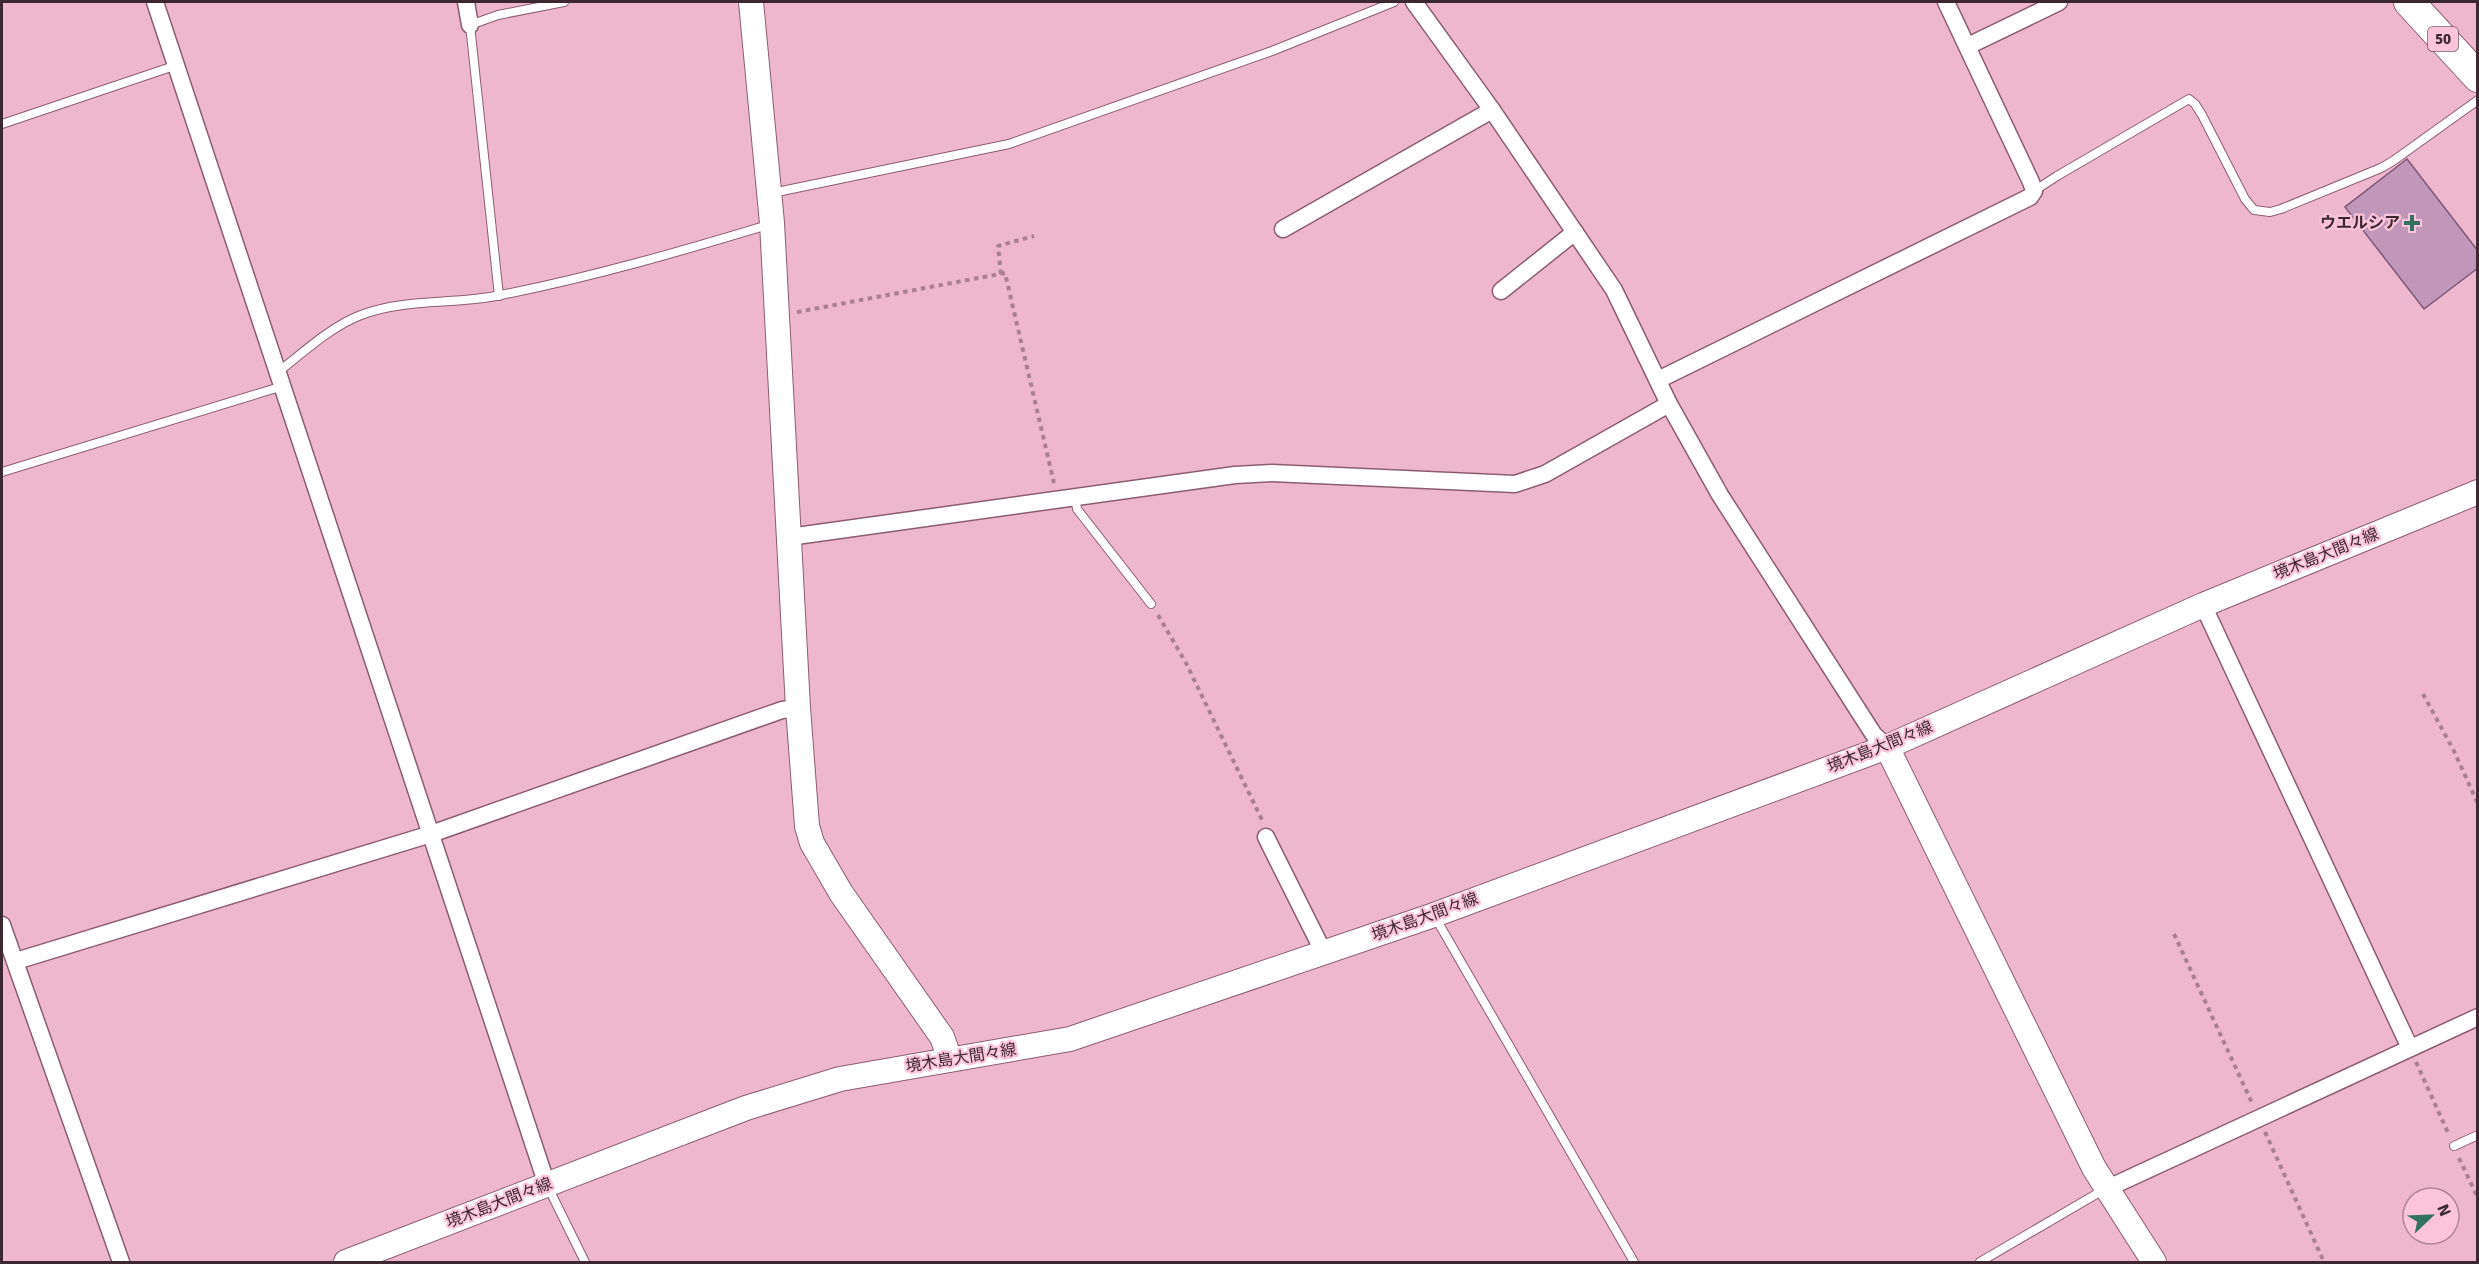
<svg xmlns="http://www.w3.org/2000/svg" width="2479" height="1264" font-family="Signika,'Noto Sans JP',sans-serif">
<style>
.building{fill:#c197b9;stroke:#7e5777;stroke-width:1.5}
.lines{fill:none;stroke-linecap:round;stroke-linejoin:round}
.lane-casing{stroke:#8d5c71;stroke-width:10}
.street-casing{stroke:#8d5c71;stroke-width:19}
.secondary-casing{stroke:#8d5c71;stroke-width:26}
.highway-casing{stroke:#8d5c71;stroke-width:32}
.path{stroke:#aa8091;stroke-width:4;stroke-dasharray:4.5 4.5;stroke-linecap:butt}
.lane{stroke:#fff;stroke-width:8}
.street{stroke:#fff;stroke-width:16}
.secondary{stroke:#fff;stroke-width:24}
.highway{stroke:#fff;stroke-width:30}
.poi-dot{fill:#327260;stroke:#fcc4da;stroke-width:2}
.labels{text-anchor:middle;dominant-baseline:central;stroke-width:4.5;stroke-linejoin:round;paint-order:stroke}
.shield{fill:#fcc4da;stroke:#765764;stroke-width:1.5}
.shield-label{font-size:15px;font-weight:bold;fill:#3d2831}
.poi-label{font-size:16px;font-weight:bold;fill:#3d2831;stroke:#fcc4da;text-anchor:end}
.street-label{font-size:16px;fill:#3d2831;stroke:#fcc4da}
</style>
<rect width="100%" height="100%" fill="#eeb7cd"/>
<!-- building -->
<path class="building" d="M2407,159l71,92v17l-54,41 -79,-102z"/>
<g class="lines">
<!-- lane casing -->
<g class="lane-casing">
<g id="lane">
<path d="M2,124l175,-59"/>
<path d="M2034,191l23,-15 132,-77 6,5 7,11 43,84 9,11 16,2 11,-3 100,-41 12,-7 85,-61"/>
<path d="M772,193l237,-49 263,-93 122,-49"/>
<path d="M499,296l-29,-271 28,-10 66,-13"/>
<path d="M278,372c26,-20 52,-45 83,-57 44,-17 94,-10 140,-20 91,-18 181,-44 270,-71"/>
<path d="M2,472l281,-86"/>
<path d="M1075,497l2,12 74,95"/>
<path d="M1435,917l199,345"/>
<path d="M2454,1146l24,-11"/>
<path d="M547,1185l38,77"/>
<path d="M1980,1262l125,-73"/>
</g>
</g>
<!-- street casing -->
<g class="street-casing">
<g id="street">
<path d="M155,2l392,1183"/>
<path d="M466,2l4,23"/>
<path d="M1414,2l78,108 122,180 55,114 51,91 154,240 13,12"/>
<path d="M1968,46l91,-44"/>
<path d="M1283,229l209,-119"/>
<path d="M1501,291l74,-59"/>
<path d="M1658,380l372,-183 4,-6 -3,-9 -85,-180"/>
<path d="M789,537l446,-62 37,-2 243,11 30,-10 124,-70"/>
<path d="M2203,605l207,443"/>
<path d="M1266,837l58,116"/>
<path d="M2,925l119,337"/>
<path d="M16,961l415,-127 351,-124 16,-2"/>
<path d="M2106,1189l372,-172"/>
</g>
</g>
<!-- secondary casing -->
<g class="secondary-casing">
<g id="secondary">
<path d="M751,2l21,221 26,485 9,118 5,17 29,50 101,144 5,14 1,9"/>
<path d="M1887,747l207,421 60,94"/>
<path d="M346,1262l400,-154 94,-29 230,-40 364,-124 453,-168 316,-142 275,-113"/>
</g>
</g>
<!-- highway casing -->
<g class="highway-casing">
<path id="highway" d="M2409,2l69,75"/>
</g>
<!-- path -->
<g class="path">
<path d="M1001,274l-3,-28 36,-10"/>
<path d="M797,312l208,-39 49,210"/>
<path d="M1158,615l28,48 77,159"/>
<path d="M2423,694l31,57 24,53"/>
<path d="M2174,934l78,169"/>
<path d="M2416,1062l33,73"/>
<path d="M2265,1132l59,130"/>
<path d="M2459,1158l19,40"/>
</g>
<!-- lane -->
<use href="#lane" class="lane"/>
<!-- street -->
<use href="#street" class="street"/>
<!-- secondary -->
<use href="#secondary" class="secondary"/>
<!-- highway -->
<use href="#highway" class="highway"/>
</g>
<!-- markers -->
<path class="poi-dot" d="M2409 214h6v6h6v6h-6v6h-6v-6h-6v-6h6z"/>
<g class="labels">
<!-- shield labels -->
<rect class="shield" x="2428" y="27" width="30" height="24" rx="4.5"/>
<g class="shield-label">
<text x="2443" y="39">50</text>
</g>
<!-- poi labels -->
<g class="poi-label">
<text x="2400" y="223">ウエルシア</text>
</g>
<!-- street labels -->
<g class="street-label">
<text transform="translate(2326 554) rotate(-22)">境木島大間々線</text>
<text transform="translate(1880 747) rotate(-22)">境木島大間々線</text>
<text transform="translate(1425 917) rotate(-20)">境木島大間々線</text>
<text transform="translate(961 1058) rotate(-9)">境木島大間々線</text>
<text transform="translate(499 1203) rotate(-21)">境木島大間々線</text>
</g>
</g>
<!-- border -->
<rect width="2479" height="1264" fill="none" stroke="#3d2831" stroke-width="6"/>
<!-- north arrow -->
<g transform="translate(2431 1216) rotate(67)"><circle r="28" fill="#fcc4da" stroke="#b08696" stroke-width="1.5"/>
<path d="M0-4.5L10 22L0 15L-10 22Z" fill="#327260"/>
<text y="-9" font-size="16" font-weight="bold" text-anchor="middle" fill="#3d2831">N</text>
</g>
</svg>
